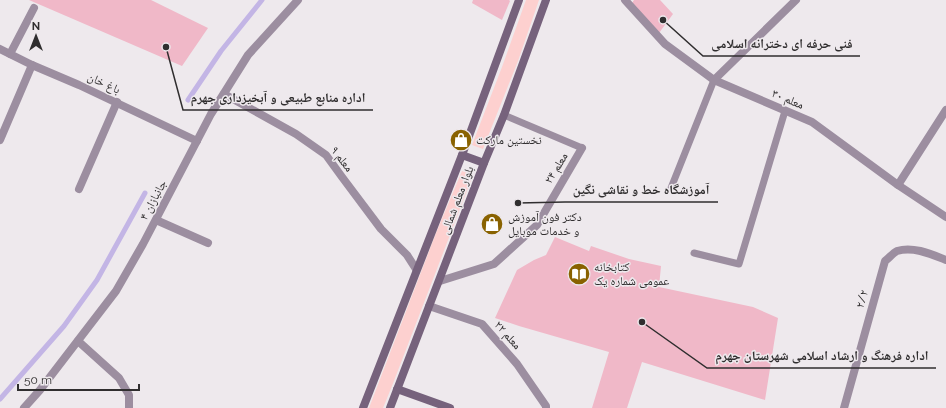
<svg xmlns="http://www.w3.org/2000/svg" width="946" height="408" font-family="Raleway,'Noto Naskh Arabic',sans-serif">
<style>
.green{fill:#fdd0cf}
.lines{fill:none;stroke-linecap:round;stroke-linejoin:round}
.stream{stroke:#c3b5e5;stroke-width:5}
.building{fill:#f0b8c8}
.lane{stroke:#9c8ea0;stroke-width:7}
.street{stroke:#9c8ea0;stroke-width:8}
.secondary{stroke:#76627c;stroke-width:8}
.labels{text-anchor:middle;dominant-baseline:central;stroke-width:3;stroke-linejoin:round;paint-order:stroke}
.street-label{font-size:12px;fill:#302e2f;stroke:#eee9ed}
.poi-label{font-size:12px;fill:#302e2f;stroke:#eee9ed;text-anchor:start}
.leader{fill:none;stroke:#302e2f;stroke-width:1.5}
.callout-dot{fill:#302e2f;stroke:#eee9ed;stroke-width:1.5}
.callout-label{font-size:13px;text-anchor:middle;font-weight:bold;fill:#302e2f;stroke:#eee9ed;stroke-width:3;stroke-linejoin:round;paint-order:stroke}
</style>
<rect width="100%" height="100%" fill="#eee9ed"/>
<!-- green -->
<g class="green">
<path d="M526,0h13l-21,61 -35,88 -11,-4 30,-78z"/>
<path d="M462,171l11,4 -81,211 -9,22h-14l67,-175z"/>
</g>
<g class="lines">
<!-- stream -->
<g class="stream">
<path d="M188,100l33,-49 41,-51"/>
<path d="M0,399l64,-73 33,-46 48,-87"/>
</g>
</g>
<!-- building -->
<g class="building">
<path d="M29,0h122l57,28 -26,38z"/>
<path d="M473,0h36l1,1 -8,19 -30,-17z"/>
<path d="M634,0h26l13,14 -14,19 -27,-30z"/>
<path d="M555,237l34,14 2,-5 38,13 32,7 -2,21 94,20 25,11 -13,82 -123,-38 -15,46h-35l17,-56 -90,-26 -24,-8 22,-48 17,-10 12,-5z"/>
</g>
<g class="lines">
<!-- lane -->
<g class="lane">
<path d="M504,115l78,33"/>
<path d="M671,188l43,-108"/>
<path d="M694,253l45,11 46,-153"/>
</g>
<!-- street -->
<g class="street">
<path d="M625,0l40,44 49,36 98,42 86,63 48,32"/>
<path d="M0,49l32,16 47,20 118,56"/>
<path d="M10,54l24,-46"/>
<path d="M714,80l82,-80"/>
<path d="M224,94l72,40 30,21 16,22 39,52 26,26 9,14"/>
<path d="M0,140l32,-75"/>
<path d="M898,185l48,-75"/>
<path d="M79,189l38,-87"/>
<path d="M156,220l52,23"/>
<path d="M440,281l54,-17 43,-39 45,-77"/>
<path d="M429,306l53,18 35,40 29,42v2"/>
<path d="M78,341l41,37 10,17v13"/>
<path d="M24,408l16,-18 76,-99 27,-47 68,-130 37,-59 50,-55"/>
<path d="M844,408l41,-147c4,-3 8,-8 12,-10 16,-5 34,3 49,9"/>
</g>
<!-- secondary -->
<g class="secondary">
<path d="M462,155l22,8"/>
<path d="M397,389l53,19"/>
<path d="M363,408l99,-253 57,-155"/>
<path d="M390,408l94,-245 20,-48 42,-115"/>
</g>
</g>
<!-- icons -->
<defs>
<g id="shop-disc" transform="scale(1.15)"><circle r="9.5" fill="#896200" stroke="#eee9ed"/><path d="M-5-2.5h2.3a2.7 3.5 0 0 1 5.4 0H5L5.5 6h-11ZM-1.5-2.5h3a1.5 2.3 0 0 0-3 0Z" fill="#fff"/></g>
<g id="library-disc" transform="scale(1.15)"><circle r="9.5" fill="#896200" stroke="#eee9ed"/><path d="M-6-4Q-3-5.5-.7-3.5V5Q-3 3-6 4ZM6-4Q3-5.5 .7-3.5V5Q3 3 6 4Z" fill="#fff"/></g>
</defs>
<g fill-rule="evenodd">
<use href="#shop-disc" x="461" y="140"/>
<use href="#shop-disc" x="492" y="224"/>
<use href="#library-disc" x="579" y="274"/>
</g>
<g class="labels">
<!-- street labels -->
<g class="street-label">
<text transform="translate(104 83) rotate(25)">باغ خان</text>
<text transform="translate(788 99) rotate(23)">معلم ۳۰</text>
<text transform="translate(342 159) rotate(52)">معلم ۹</text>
<text transform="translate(556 168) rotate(-59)">معلم ۲۴</text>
<text transform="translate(153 200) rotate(-62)">جانبازان ۴</text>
<text transform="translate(457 200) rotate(-69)">بلوار معلم شمالی</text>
<text transform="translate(862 299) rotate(-74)">۲/۲</text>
<text transform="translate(508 335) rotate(48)">معلم ۲۲</text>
</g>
<!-- poi labels -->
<g class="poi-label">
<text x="476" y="140">نخستین مارکت</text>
<text x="508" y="217">دکتر فون آموزش<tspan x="508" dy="14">و خدمات موبایل</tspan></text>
<text x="594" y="267">کتابخانه<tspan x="594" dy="14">عمومی شماره یک</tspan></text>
</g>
</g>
<!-- callouts -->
<path class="leader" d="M663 20L703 56H860M166 47L183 110H373M518 203L565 202H718M642 322L707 368H936"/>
<g class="callout-dot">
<circle cx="663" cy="20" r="4"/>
<circle cx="166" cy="47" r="4"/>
<circle cx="518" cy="203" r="4"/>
<circle cx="642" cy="322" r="4"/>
</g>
<g class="callout-label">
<text x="782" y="48">فنی حرفه ای دخترانه اسلامی</text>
<text x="278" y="102">اداره منابع طبیعی و آبخیزداری جهرم</text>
<text x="641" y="194">آموزشگاه خط و نقاشی نگین</text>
<text x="822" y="360">اداره فرهنگ و ارشاد اسلامی شهرستان جهرم</text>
</g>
<!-- north arrow -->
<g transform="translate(36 36)" stroke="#eee9ed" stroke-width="3" paint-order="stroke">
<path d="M0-3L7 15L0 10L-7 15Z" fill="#302e2f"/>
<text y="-6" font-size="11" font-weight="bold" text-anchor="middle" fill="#302e2f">N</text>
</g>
<!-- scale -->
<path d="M18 384v6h121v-6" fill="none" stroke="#302e2f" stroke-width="2"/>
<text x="24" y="384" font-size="12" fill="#302e2f" stroke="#eee9ed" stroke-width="3" paint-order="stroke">50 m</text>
</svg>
